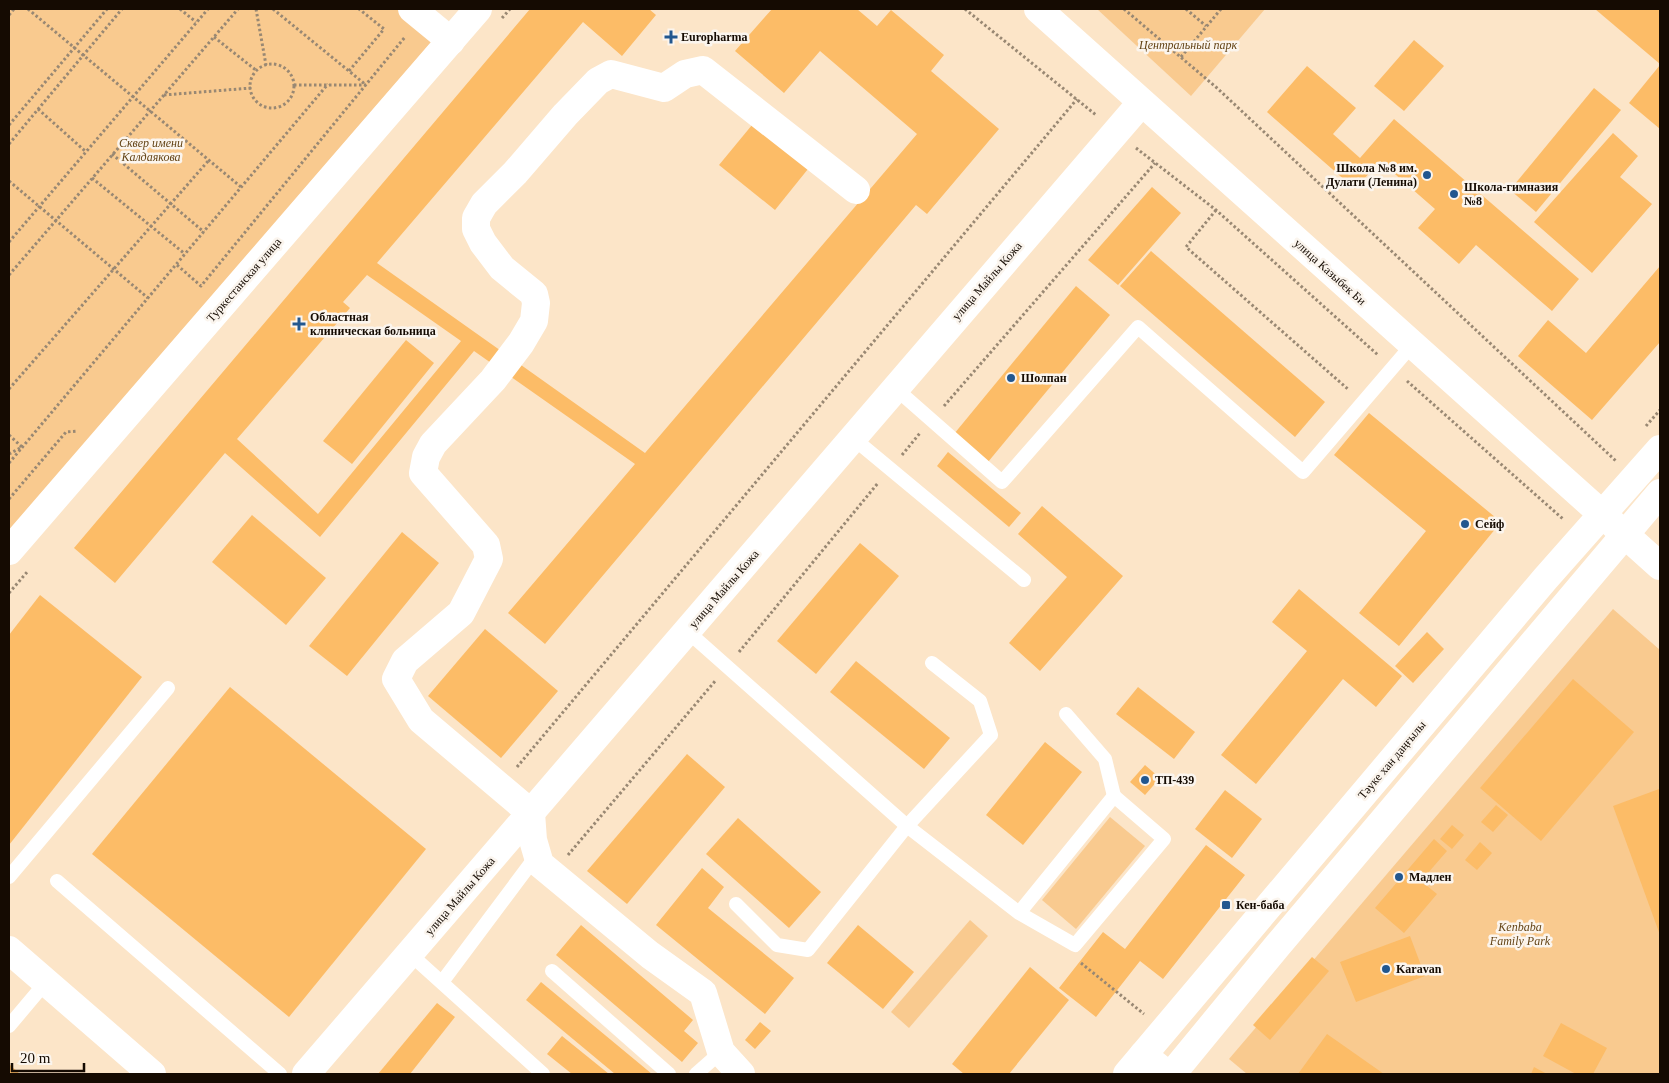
<svg xmlns="http://www.w3.org/2000/svg" width="1669" height="1083" font-family="'Times New Roman',serif">
<style>
.green{fill:#f9ca8f}
.building{fill:#fcbc67;fill-rule:evenodd}
.lines{fill:none;stroke-linecap:round;stroke-linejoin:round}
.path{stroke:#998873;stroke-width:3;stroke-dasharray:2.5 2.5;stroke-linecap:butt}
.lane{stroke:#fff;stroke-width:14}
.street{stroke:#fff;stroke-width:28}
.secondary{stroke:#fff;stroke-width:28}
.primary{stroke:#fff;stroke-width:28}
.poi-dot{fill:#22578f;stroke:#fbf5ee;stroke-width:2}
.labels{text-anchor:middle;dominant-baseline:central;stroke-width:5;stroke-linejoin:round;paint-order:stroke}
.poi-label{font-size:12px;font-weight:bold;fill:#150b02;stroke:#fbf5ee;text-anchor:start}
.park-label{font-size:12px;font-style:italic;fill:#644416;stroke:#fbf5ee}
.street-label{font-size:12px;fill:#150b02;stroke:#fbf5ee}
</style>
<rect width="100%" height="100%" fill="#fce5c8"/>
<!-- green -->
<g class="green">
<path d="M9,9h391l35,29 -426,493z"/>
<path d="M1097,9h168l-74,87z"/>
<path d="M1613,609l47,41v424h-413l-18,-15z"/>
<path d="M1110,817l35,29 -69,83 -34,-29z"/>
<path d="M970,920l18,16 -79,92 -18,-16z"/>
</g>
<!-- building -->
<g class="building">
<path d="M530,9h119l7,6 -34,41 -39,-34 -206,241 268,190 272,-319 -97,-83 -36,42 -49,-42 37,-42h85l20,17 14,-16 53,45 -13,16 68,58 -72,85 -11,-9 -371,439 -37,-31 127,-149 -161,-113 -154,186 -95,-84 -110,130 -41,-35zM367,275l94,66 -143,173 -81,-75 113,-131 -7,-6z"/>
<path d="M1595,9h65v55z"/>
<path d="M1414,40l30,26 -40,45 -30,-25z"/>
<path d="M1660,65v64l-31,-26z"/>
<path d="M1307,66l49,42 -23,26 27,24 34,-39 185,160 -27,32 -76,-66 -17,19 -41,-36 17,-19 -55,-48 -25,28 -88,-77z"/>
<path d="M1594,88l27,22 -85,102 -26,-22z"/>
<path d="M752,125l56,44 -33,41 -56,-45z"/>
<path d="M1613,133l25,23 -18,21 32,27 -60,69 -58,-51z"/>
<path d="M1152,187l29,26 -63,72 -30,-25z"/>
<path d="M1151,251l174,151 -30,35 -175,-151z"/>
<path d="M1660,266v76l-68,78 -74,-64 30,-36 38,33z"/>
<path d="M1076,286l34,29 -122,147 -34,-28z"/>
<path d="M406,340l28,23 -82,101 -29,-23z"/>
<path d="M1369,413l132,109 -102,124 -40,-33 67,-82 -92,-76z"/>
<path d="M948,452l73,61 -12,14 -72,-61z"/>
<path d="M1042,506l81,70 -83,95 -31,-28 58,-66 -49,-43z"/>
<path d="M252,515l74,63 -40,47 -74,-63z"/>
<path d="M402,532l37,31 -92,113 -38,-30z"/>
<path d="M860,543l39,33 -83,98 -39,-33z"/>
<path d="M1299,589l103,87 -26,31 -33,-28 -87,105 -35,-29 86,-104 -35,-29z"/>
<path d="M40,595l102,82 -133,168v-210z"/>
<path d="M485,629l73,62 -57,67 -73,-62z"/>
<path d="M1427,632l17,17 -31,34 -18,-17z"/>
<path d="M856,661l94,77 -26,31 -94,-77z"/>
<path d="M1573,679l61,53 -93,109 -61,-53z"/>
<path d="M230,687l196,162 -137,168 -197,-163z"/>
<path d="M1138,687l57,45 -21,27 -58,-45z"/>
<path d="M1045,742l37,30 -59,73 -37,-30z"/>
<path d="M687,754l38,33 -98,117 -40,-33z"/>
<path d="M1145,765l15,13 -15,17 -15,-13z"/>
<path d="M1659,789l1,3v143l-47,-129z"/>
<path d="M1225,790l37,29 -30,39 -37,-29z"/>
<path d="M1496,805l12,10 -15,17 -12,-10z"/>
<path d="M738,818l83,74 -32,36 -83,-74z"/>
<path d="M1452,825l12,10 -12,14 -12,-10z"/>
<path d="M1434,839l13,12 -26,30 16,13 -33,39 -29,-25z"/>
<path d="M1480,842l12,11 -15,17 -12,-10z"/>
<path d="M1206,845l39,30 -82,104 -23,-18 -44,56 -37,-29 44,-56 22,17z"/>
<path d="M702,868l22,19 -16,21 86,70 -29,36 -109,-89z"/>
<path d="M581,925l112,95 -9,11 14,12 -16,19 -126,-107z"/>
<path d="M858,925l56,47 -31,37 -56,-46z"/>
<path d="M1410,936l15,40 -69,26 -16,-40z"/>
<path d="M1312,957l17,14 -59,69 -17,-15z"/>
<path d="M1030,967l39,33 -60,74h-45l-12,-10z"/>
<path d="M541,982l111,92h-37l-89,-74z"/>
<path d="M437,1003l18,14 -45,57h-32z"/>
<path d="M760,1022l11,9 -16,18 -10,-9z"/>
<path d="M1561,1023l46,25 -14,26h-17l-33,-18z"/>
<path d="M1327,1034l57,40h-86z"/>
<path d="M562,1036l47,38h-37l-25,-20z"/>
<path d="M9,1064l11,10h-11z"/>
<path d="M1534,1067l13,7h-16z"/>
</g>
<g class="lines">
<!-- path -->
<g class="path">
<path d="M28,9l213,178"/>
<path d="M180,9l16,13"/>
<path d="M256,9l10,56"/>
<path d="M273,9l93,76"/>
<path d="M965,9l131,106"/>
<path d="M1124,9l93,79 399,373"/>
<path d="M1186,9l20,17"/>
<path d="M9,15l5,-6"/>
<path d="M502,18l8,-9"/>
<path d="M214,37l43,34"/>
<path d="M1181,57l40,-48"/>
<circle cx="272" cy="86" r="22"/>
<path d="M349,71l35,-42 -25,-20"/>
<path d="M294,85h72"/>
<path d="M164,95l87,-7"/>
<path d="M38,109l47,42"/>
<path d="M9,125l98,-116"/>
<path d="M9,144l113,-135"/>
<path d="M1136,148l80,62 162,145"/>
<path d="M112,154l92,78"/>
<path d="M92,178l93,76"/>
<path d="M9,181l139,117"/>
<path d="M1216,210l-30,37 163,143"/>
<path d="M9,242l199,-233"/>
<path d="M177,265l24,21 204,-249"/>
<path d="M9,275l229,-266"/>
<path d="M1407,381l156,138"/>
<path d="M9,389l200,-229"/>
<path d="M944,406l211,-243"/>
<path d="M1646,426l14,-16"/>
<path d="M9,435l13,12 -13,7"/>
<path d="M902,455l18,-22"/>
<path d="M9,463l319,-379"/>
<path d="M9,499l57,-67 12,-1"/>
<path d="M9,593l19,-22"/>
<path d="M739,652l139,-169"/>
<path d="M517,767l560,-668"/>
<path d="M568,855l148,-175"/>
<path d="M1081,963l63,51"/>
</g>
<!-- lane -->
<g class="lane">
<path d="M895,388l107,94 136,-155 165,145 109,-127"/>
<path d="M853,438l171,142"/>
<path d="M687,631l220,195 112,87 56,32 89,-106 -50,-43 -95,117"/>
<path d="M1066,714l39,45 9,37"/>
<path d="M9,877l159,-189"/>
<path d="M57,881l223,193"/>
<path d="M736,904l41,41 31,5 99,-124 84,-91 -11,-34 -48,-38"/>
<path d="M410,954l133,120"/>
<path d="M552,971l117,103"/>
<path d="M442,982l95,-127"/>
<path d="M9,1026l37,-44"/>
<path d="M696,1074l25,-22"/>
</g>
<!-- street -->
<g class="street">
<path d="M412,9l39,32"/>
<path d="M1143,1055l24,19"/>
<path d="M306,1074l835,-971"/>
<path d="M741,1074l-20,-22 -18,-59 -53,-38 -110,-91 -7,-24 -2,-27 -110,-93 -25,-41 9,-18 56,-48 28,-54 -3,-14 -63,-72 3,-16 7,-13 60,-64 28,-37 13,-22 2,-18 -2,-9 -32,-26 -19,-25 -7,-14v-11l8,-14 31,-31 50,-58 33,-34 13,-7 53,14 21,-14 18,-4 153,120"/>
</g>
<!-- secondary -->
<g class="secondary">
<path d="M1038,9l622,557"/>
<path d="M9,551l469,-542"/>
<path d="M9,950l143,124"/>
</g>
<!-- primary -->
<g class="primary">
<path d="M1127,1074l418,-495 115,-130"/>
<path d="M1172,1074l106,-129 382,-452"/>
</g>
</g>
<!-- markers -->
<g class="poi-dot">
<path d="M668.5 29.5h5v5h5v5h-5v5h-5v-5h-5v-5h5z"/>
<circle cx="1427" cy="175" r="5"/>
<circle cx="1454" cy="194" r="5"/>
<path d="M296.5 316.5h5v5h5v5h-5v5h-5v-5h-5v-5h5z"/>
<circle cx="1011" cy="378" r="5"/>
<circle cx="1465" cy="524" r="5"/>
<circle cx="1145" cy="780" r="5"/>
<circle cx="1399" cy="877" r="5"/>
<rect x="1221" y="900" width="10" height="10" rx="2.5"/>
<circle cx="1386" cy="969" r="5"/>
</g>
<g class="labels">
<!-- poi labels -->
<g class="poi-label">
<text x="681" y="37">Europharma</text>
<text x="1417" y="168" text-anchor="end">Школа №8 им.<tspan x="1417" dy="14">Дулати (Ленина)</tspan></text>
<text x="1464" y="187">Школа-гимназия<tspan x="1464" dy="14">№8</tspan></text>
<text x="310" y="317">Областная<tspan x="310" dy="14">клиническая больница</tspan></text>
<text x="1021" y="378">Шолпан</text>
<text x="1475" y="524">Сейф</text>
<text x="1155" y="780">ТП-439</text>
<text x="1409" y="877">Мадлен</text>
<text x="1236" y="905">Кен-баба</text>
<text x="1396" y="969">Karavan</text>
</g>
<!-- park labels -->
<g class="park-label">
<text x="1188" y="45">Центральный парк</text>
<text x="151" y="143">Сквер имени<tspan x="151" dy="14">Калдаякова</tspan></text>
<text x="1520" y="927">Kenbaba<tspan x="1520" dy="14">Family Park</tspan></text>
</g>
<!-- street labels -->
<g class="street-label">
<text transform="translate(1330 272) rotate(42)">улица Казыбек Би</text>
<text transform="translate(244 280) rotate(-49)">Туркестанская улица</text>
<text transform="translate(987 281) rotate(-49)">улица Майлы Кожа</text>
<text transform="translate(724 589) rotate(-49)">улица Майлы Кожа</text>
<text transform="translate(1392 760) rotate(-50)">Тәуке хан даңғылы</text>
<text transform="translate(460 896) rotate(-49)">улица Майлы Кожа</text>
</g>
</g>
<!-- border -->
<rect width="1669" height="1083" fill="none" stroke="#150b02" stroke-width="20"/>
<!-- scale -->
<path d="M12 1063v8h72v-8" fill="none" stroke="#150b02" stroke-width="2.5"/>
<text x="20" y="1063" font-size="15" fill="#150b02" stroke="#fbf5ee" stroke-width="4" paint-order="stroke">20 m</text>
</svg>
